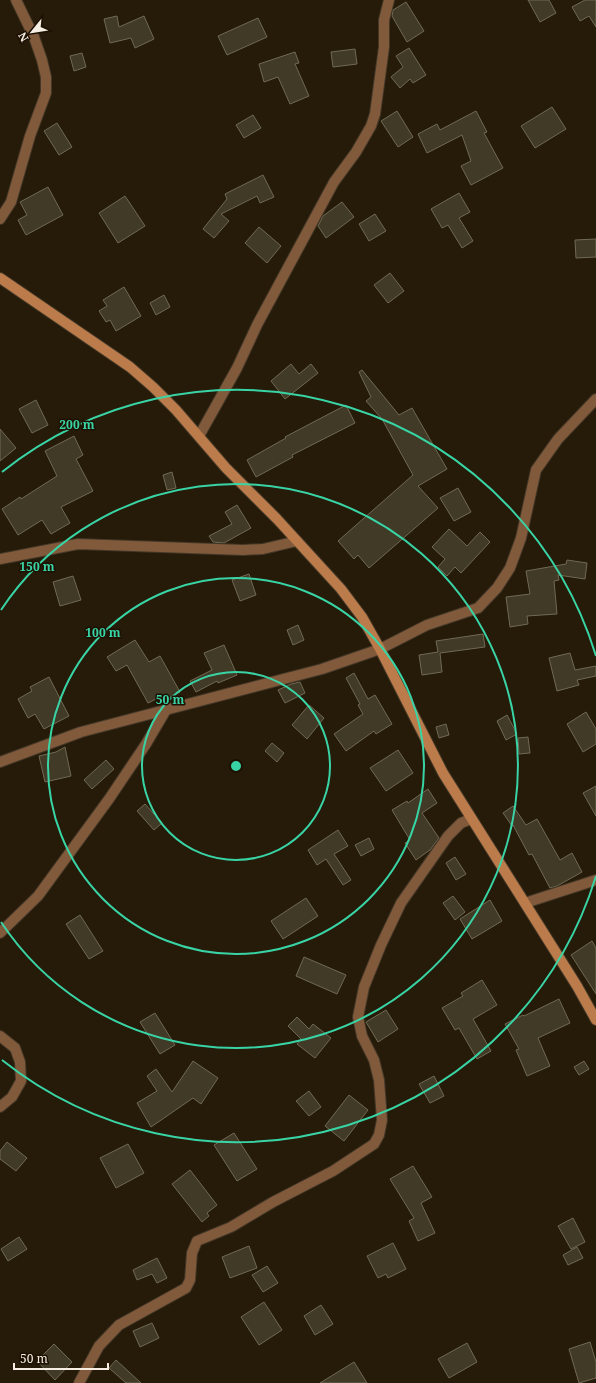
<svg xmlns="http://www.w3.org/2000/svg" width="596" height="1383" font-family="'Noto Serif',serif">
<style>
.building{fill:#403a26;stroke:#706a54}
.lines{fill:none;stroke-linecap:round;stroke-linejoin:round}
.street-casing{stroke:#433828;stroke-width:12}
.secondary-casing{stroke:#433828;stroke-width:12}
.street{stroke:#81593b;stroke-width:10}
.secondary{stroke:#bb7b4a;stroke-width:10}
.ring{fill:none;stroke:#39d4a5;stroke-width:2}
.centre{fill:#39d4a5;stroke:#1c1102;stroke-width:2}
.ring-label{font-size:12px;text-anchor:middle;font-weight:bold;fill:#39d4a5;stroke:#1c1102;stroke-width:3;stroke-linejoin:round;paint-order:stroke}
</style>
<rect width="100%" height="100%" fill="#261a09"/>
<!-- building -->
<g class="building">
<path d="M528,0h21l7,13 -16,9z"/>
<path d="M585,0h11v27l-7,-11 -9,5 -8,-14z"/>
<path d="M406,2l18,29 -17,11 -15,-26 1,-6z"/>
<path d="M117,16l2,11 25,-11 10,23 -19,9 -4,-10 -21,5 -6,-24z"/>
<path d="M258,18l9,19 -40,18 -9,-19z"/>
<path d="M409,48l17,27 -13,8 -3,-4 -10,9 -9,-11 12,-10 -7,-11z"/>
<path d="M355,49l2,15 -24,3 -2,-15z"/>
<path d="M295,52l4,11 -4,1 14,32 -19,8 -12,-27 -14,5 -5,-18z"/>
<path d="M82,53l4,14 -12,4 -4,-15z"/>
<path d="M552,107l14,22 -31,19 -14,-22z"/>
<path d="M397,111l16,26 -15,10 -17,-26z"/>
<path d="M476,111l11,21 -3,1 19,35 -32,17 -10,-19 10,-5 -9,-26 -35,18 -9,-19 19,-10 3,6z"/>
<path d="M253,115l8,13 -17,10 -8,-13z"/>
<path d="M57,123l15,24 -13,8 -15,-24z"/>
<path d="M263,175l11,22 -14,6 -3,-7 -36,18 8,7 -15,17 -11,-9 24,-30 -2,-5z"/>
<path d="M48,187l15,28 -37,20 -8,-15 9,-5 -7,-13z"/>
<path d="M459,193l11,19 -11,6 14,23 -11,7 -14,-23 -6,3 -11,-19z"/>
<path d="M125,196l20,30 -27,17 -19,-30z"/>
<path d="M342,202l12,15 -28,21 -8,-12 5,-10z"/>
<path d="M375,214l11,17 -17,10 -10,-17z"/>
<path d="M259,227l22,19 -14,17 -22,-20z"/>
<path d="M596,239v18l-20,1 -1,-18z"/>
<path d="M390,273l14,18 -16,12 -14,-18z"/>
<path d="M124,287l17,29 -25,15 -6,-11 -4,2 -7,-11 8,-5 -4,-6z"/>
<path d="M164,295l6,12 -14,8 -6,-12z"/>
<path d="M291,364l8,10 12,-10 7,9 -33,26 -14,-18z"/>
<path d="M362,370l37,45 13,-7 35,61 -29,17 20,22 -69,60 -11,-13 -4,4 -16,-18 75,-66 -31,-56 -16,-18 5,-4 -12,-25z"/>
<path d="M36,400l12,25 -16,8 -13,-24z"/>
<path d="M346,405l9,18 -63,32 1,2 -37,20 -9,-17 39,-22 -1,-1z"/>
<path d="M0,429l16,19 -16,13z"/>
<path d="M74,436l9,19 -7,4 17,32 -32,16 9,16 -19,11 -9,-14 -24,15 -16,-26 18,-12 1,2 36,-23 -12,-25z"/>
<path d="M172,472l4,16 -9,2 -4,-15z"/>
<path d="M458,488l13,24 -17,9 -14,-23z"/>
<path d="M237,505l14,23 -27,15 -11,-1 -4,-6 23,-12 -7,-12z"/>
<path d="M449,529l18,17 13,-14 10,10 -29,31 -6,-6 -8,9 -9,-9 7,-8 -13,-12z"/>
<path d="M567,560l20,3 -2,16 -27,-4 1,5 -5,1 3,33 -30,2 1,8 -18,3 -4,-30 24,-3 -4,-23 40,-7z"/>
<path d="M249,574l7,21 -16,6 -8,-21z"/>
<path d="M73,576l8,24 -21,6 -7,-24z"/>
<path d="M298,625l6,15 -11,5 -6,-15z"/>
<path d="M483,634l2,13 -45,6 2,19 -20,3 -3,-20 19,-3 -2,-11z"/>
<path d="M135,640l14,22 11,-6 20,36 -19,10 -3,-4 -10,5 -21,-38 -11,6 -9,-14z"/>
<path d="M224,645l13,30 -19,8 -1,-2 -21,11 -6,-11 22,-11 -8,-17z"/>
<path d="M570,653l5,17 21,-4v10l-19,4 2,5 -22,6 -8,-33z"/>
<path d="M354,673l14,26 7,-4 17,29 -16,10 -2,-3 -28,20 -12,-17 29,-20 -5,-9 2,-1 -14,-26z"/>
<path d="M49,677l20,39 -25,13 -9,-15 -7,4 -10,-19 14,-8 -2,-4z"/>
<path d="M300,682l5,11 -20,10 -7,-13 13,-6z"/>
<path d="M309,705l15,13 -17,21 -15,-14z"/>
<path d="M586,712l10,17v15l-13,8 -16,-28z"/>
<path d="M507,715l10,19 -11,6 -9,-19z"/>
<path d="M446,724l3,11 -10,3 -3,-11z"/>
<path d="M528,737l2,16 -11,1 -1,-16z"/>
<path d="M272,743l12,10 -7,9 -12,-11z"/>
<path d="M65,747l6,29 -26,6 -6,-26 17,-4z"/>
<path d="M398,750l15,23 -27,18 -16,-23z"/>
<path d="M106,760l8,9 -22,20 -8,-9z"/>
<path d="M596,786v30l-13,-23z"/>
<path d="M428,789l9,14 -15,10 17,25 -9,12 -14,10 -11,-17 5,-3 -18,-30 15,-9 1,2z"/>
<path d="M145,804l17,19 -8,7 -17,-19z"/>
<path d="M513,806l13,19 11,-6 23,41 12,-7 10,19 -25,14 -7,2 -18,-34 -3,1 -16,-30 -1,1 -9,-13z"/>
<path d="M338,830l10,16 -14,8 17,26 -8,5 -17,-26 -9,6 -9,-15z"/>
<path d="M369,838l5,11 -13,7 -6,-11z"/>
<path d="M455,857l11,17 -10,6 -10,-17z"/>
<path d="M453,896l12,16 -10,8 -12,-17z"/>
<path d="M306,898l12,18 -35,23 -12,-18z"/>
<path d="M490,900l12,21 -30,18 -12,-20z"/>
<path d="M80,915l23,36 -14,8 -23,-35z"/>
<path d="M592,941l4,7v46l-25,-39z"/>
<path d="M304,957l42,18 -9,19 -41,-18z"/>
<path d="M482,980l15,25 -24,14 18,32 -14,8 -18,-31 -4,2 -13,-22 21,-12 -2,-3z"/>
<path d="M559,999l11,24 -32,15 12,28 -23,10 -11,-26 3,-1 -14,-25 18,-9 1,1z"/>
<path d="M386,1010l12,19 -20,13 -12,-20z"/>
<path d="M155,1013l20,32 -15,9 -20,-32z"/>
<path d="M297,1017l12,12 4,-5 18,14 -16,20 -18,-14 4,-5 -13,-13z"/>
<path d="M193,1061l25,17 -17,26 -8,-6 -42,29 -14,-24 20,-12 -10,-15 9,-7 16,23z"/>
<path d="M584,1061l5,8 -10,6 -5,-8z"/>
<path d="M434,1076l10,20 -14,7 -11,-19z"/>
<path d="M309,1091l12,16 -12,9 -13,-15z"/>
<path d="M349,1095l19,15 -24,31 -19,-15z"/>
<path d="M234,1133l23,36 -20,12 -23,-36z"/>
<path d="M7,1142l20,16 -11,13 -16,-12v-8z"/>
<path d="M128,1144l16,29 -28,15 -16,-30z"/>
<path d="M413,1166l19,31 -11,6 14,30 -17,8 -9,-20 5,-3 -24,-39z"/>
<path d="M190,1170l27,35 -10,8 2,3 -7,6 -30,-38z"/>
<path d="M573,1218l12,24 -14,7 -13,-23z"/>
<path d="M19,1237l8,12 -19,12 -7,-12z"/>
<path d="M393,1243l13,26 -18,9 -2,-4 -8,4 -11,-22z"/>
<path d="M249,1246l8,22 -27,10 -8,-21z"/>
<path d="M577,1247l6,11 -15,7 -5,-10z"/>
<path d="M157,1258l10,20 -10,5 -5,-9 -15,6 -4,-10z"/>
<path d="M267,1266l11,17 -15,9 -11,-17z"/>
<path d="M264,1302l18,28 -23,15 -18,-28z"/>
<path d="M321,1305l12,19 -18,11 -11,-19z"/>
<path d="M152,1323l7,15 -19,9 -7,-16z"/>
<path d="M590,1342l6,20v16l-17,5 -10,-34z"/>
<path d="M467,1343l10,19 -28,16 -11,-19z"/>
<path d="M54,1344l18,18 -17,18 -18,-19z"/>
<path d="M116,1360l25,23h-15l-17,-15z"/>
<path d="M354,1362l13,21h-47z"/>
</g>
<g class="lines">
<!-- street casing -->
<g class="street-casing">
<g id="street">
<path d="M0,219l11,-17 19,-66 16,-43v-16l-4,-17 -8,-23 -18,-37"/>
<path d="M199,436l38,-68 20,-43 77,-143 22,-30 15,-26 4,-12 9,-67v-27l5,-20"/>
<path d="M0,559l78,-15 165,6 20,-1 34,-8"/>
<path d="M0,762l81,-30 241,-63 58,-20 47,-24 51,-17 19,-20 13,-20 11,-30 15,-68 22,-31 38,-40"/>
<path d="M525,903l71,-23"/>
<path d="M0,933l38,-37 71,-97 37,-55 20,-34"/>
<path d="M0,1036l15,12 5,14 1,19 -9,16 -12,10"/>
<path d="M79,1383l20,-37 20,-21 67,-37 4,-8 2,-27 5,-12 34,-14 42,-25 60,-31 41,-27 5,-9 3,-15 -3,-40 -5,-20 -12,-24 -4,-19 6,-30 17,-42 20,-42 47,-67 13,-13 10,-4"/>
</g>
</g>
<!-- secondary casing -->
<g class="secondary-casing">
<path id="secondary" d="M0,278l130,89 23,20 23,23 50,58 51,51 64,70 21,28 18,32 63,124 134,213 19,34"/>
</g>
<!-- street -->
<use href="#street" class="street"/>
<!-- secondary -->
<use href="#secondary" class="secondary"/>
</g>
<!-- distance rings -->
<g class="ring">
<circle cx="236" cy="766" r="94"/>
<circle cx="236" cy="766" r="188"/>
<path d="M1 610A282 282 0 1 1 1 922"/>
<path d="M596 876A376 376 0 0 1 2 1060M2 472A376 376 0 0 1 596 656"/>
</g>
<circle cx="236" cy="766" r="6" class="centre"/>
<g class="ring-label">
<text x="77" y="429">200 m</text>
<text x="37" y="571">150 m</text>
<text x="103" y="637">100 m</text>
<text x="170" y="704">50 m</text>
</g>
<!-- north arrow -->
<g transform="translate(32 32) rotate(240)" stroke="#1c1102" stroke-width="3" paint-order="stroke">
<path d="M0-3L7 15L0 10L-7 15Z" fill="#f6eee3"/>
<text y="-6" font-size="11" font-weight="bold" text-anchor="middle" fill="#f6eee3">N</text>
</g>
<!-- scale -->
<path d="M14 1363v6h94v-6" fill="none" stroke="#f6eee3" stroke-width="2"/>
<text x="20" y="1363" font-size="12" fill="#f6eee3" stroke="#1c1102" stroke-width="3" paint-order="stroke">50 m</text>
</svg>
